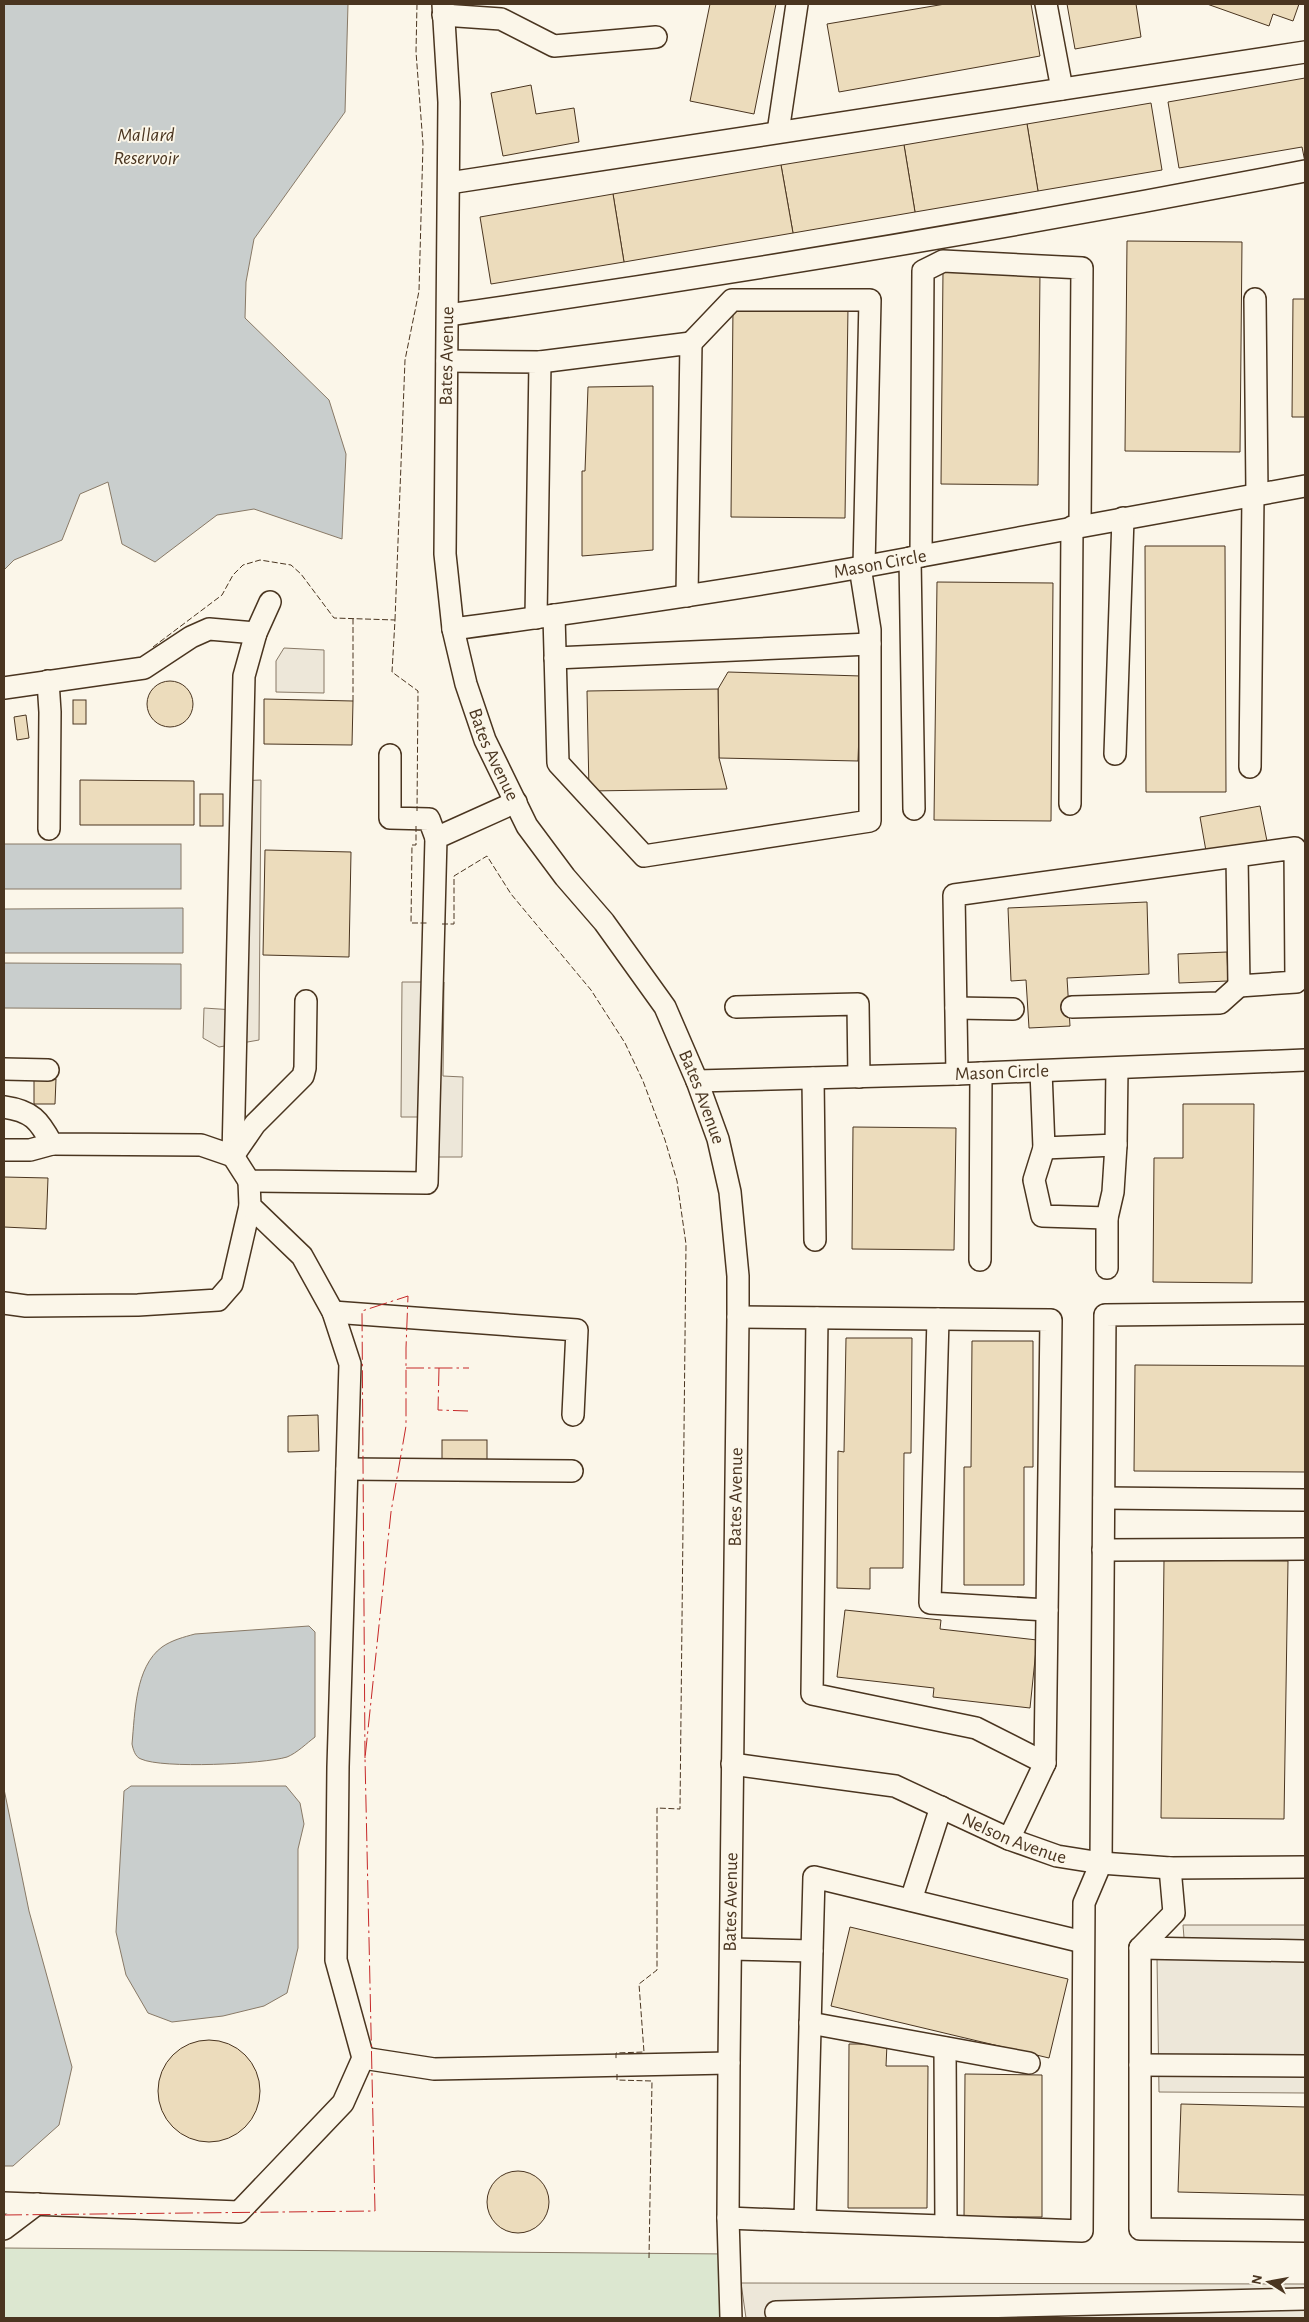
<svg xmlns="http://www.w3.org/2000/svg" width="1309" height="2322" font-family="'Alegreya Sans',sans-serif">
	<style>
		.green { fill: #dce7d0; stroke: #887966 }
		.parking { fill: #ede7d9; stroke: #887966 }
		.water { fill: #c9cecd; stroke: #887966 }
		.building { fill: #ecdcbc; stroke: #4a3520 }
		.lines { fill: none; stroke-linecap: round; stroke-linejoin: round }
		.minor-casing { stroke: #4a3520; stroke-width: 24 }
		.minor { stroke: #fbf6e9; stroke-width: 21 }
		.fence { stroke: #4a3520; stroke-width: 1; stroke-dasharray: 6 2.5; stroke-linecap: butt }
		.power { stroke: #c62828; stroke-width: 1; stroke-dasharray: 18 4 2.5 4; stroke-linecap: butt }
		.labels { text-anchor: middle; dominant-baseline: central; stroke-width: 4; stroke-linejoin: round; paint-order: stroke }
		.street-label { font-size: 19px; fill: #4a3520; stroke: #fbf6e9 }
		.water-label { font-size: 20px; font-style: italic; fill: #4a3520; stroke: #fbf6e9 }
	</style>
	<rect width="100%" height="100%" fill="#fbf6e9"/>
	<!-- green -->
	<polygon class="green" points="4,2248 729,2254 731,2318 4,2318"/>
	<!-- parking -->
	<g class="parking">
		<polygon points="284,648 324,650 324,693 276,692 276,661"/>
		<polygon points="261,780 259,1040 219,1047 203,1038 204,1008 234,1010 237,781"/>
		<polygon points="402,982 444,982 443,1076 463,1077 462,1157 419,1157 419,1117 401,1117"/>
		<polygon points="1183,1925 1305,1925 1305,2093 1159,2092 1157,1958 1184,1938"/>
		<polygon points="741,2283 1305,2284 1305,2318 746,2318"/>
	</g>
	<!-- water -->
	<g class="water">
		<polygon points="4,4 348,4 345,112 254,239 246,282 245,318 329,400 346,454 342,539 254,509 217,515 155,562 122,544 108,482 80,494 62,540 14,560 4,570"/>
		<rect x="4" y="844" width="177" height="45"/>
		<polygon points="183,908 183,953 4,953 4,909"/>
		<polygon points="4,963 181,964 181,1009 4,1008"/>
		<path d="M 309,1626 L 315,1632 L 315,1737 C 307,1743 297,1753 287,1757 C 264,1764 162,1769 141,1759 C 135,1757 133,1749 132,1744 C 135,1713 135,1667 162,1647 C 172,1640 184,1637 195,1634 Z"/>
		<polygon points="131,1786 286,1786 300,1803 304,1824 298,1849 298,1948 287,1993 264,2006 223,2016 172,2022 148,2013 126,1975 116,1932 124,1791"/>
		<polygon points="4,1789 29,1911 72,2067 59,2125 13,2166 4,2166"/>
	</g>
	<!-- building -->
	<g class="building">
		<polygon points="710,4 776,4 754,114 690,101"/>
		<polygon points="945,4 1031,4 1040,56 839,92 827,24"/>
		<polygon points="1067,4 1136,4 1141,37 1075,49"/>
		<polygon points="1207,4 1299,4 1293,21 1273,14 1269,26"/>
		<polygon points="1305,78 1305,162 1302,147 1179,168 1168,102"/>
		<polygon points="531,85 536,114 574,108 579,142 503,156 491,93"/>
		<polygon points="1151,103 1162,170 1038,191 1027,124"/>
		<polygon points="1027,124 1038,191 915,212 904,145"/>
		<polygon points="904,145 915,212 793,233 781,165"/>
		<polygon points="781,165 793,233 624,262 613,194"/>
		<polygon points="613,194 624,262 491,284 480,217"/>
		<polygon points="1127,241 1242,242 1240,452 1125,451"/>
		<polygon points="943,270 1040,271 1038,485 941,484"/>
		<polygon points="1293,299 1305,299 1305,417 1292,417"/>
		<polygon points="733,306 848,307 845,518 731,517"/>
		<polygon points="653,386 653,550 582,556 582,471 585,471 588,387"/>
		<polygon points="1145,546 1225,546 1226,792 1146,792"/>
		<polygon points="937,582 1053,583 1051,821 934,820"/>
		<polygon points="728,672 861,676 858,761 719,758 718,689"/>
		<circle cx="170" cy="704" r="23"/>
		<polygon points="718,689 719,758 727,789 589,791 587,691"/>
		<polygon points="264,699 353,701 352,745 264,744"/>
		<rect x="73" y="700" width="13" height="24"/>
		<polygon points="26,715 29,738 17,740 14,717"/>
		<polygon points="80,780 194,781 194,825 80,825"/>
		<rect x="200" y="794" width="23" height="32"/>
		<polygon points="1260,806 1267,841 1206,851 1200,817"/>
		<polygon points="265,850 351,852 349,957 263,955"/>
		<polygon points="1147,902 1149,974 1067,978 1070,1026 1029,1028 1026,980 1011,981 1008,908"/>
		<polygon points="1227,952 1228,981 1179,983 1178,954"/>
		<polygon points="34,1079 56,1079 55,1104 34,1104"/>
		<polygon points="1183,1104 1254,1104 1252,1283 1153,1282 1154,1158 1183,1158"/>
		<polygon points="853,1127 956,1128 954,1250 852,1249"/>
		<polygon points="4,1177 48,1178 46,1229 4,1227"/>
		<polygon points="846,1338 912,1338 911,1453 904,1453 903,1568 870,1568 870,1589 837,1588 838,1451 844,1452"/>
		<polygon points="972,1341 1033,1341 1033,1467 1024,1467 1024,1585 964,1585 964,1467 971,1467"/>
		<polygon points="1135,1365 1305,1366 1305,1472 1134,1471"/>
		<polygon points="318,1415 319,1451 288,1452 288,1416"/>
		<rect x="442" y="1440" width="45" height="21"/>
		<polygon points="1164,1560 1288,1561 1284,1819 1161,1818"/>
		<polygon points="845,1610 941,1620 940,1629 1037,1640 1030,1708 933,1697 934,1688 837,1677"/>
		<polygon points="850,1927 1068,1979 1049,2058 831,2006"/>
		<circle cx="209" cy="2091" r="51"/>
		<polygon points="849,2044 887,2044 886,2066 928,2066 927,2208 848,2208"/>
		<polygon points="965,2074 1042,2075 1042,2217 964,2217"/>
		<polygon points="1181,2104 1305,2107 1305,2195 1178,2192"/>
		<circle cx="518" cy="2202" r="31"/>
	</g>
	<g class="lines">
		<defs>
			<g id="minor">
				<path id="s1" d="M 443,4 L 449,102 L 445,554 L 453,629 L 466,684 L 485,740 L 527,826 L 565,877 L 604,922 L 665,1007 L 697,1081 L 718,1139 L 730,1192 L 738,1276 L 738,1317 L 729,2063 L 728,2218 L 731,2318"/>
				<polyline points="1046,4 1062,89"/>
				<polyline points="443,15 501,19 554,46 656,37"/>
				<polyline points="778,132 797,4"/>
				<polyline points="449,183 1305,52"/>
				<polyline points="1255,299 1257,494"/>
				<path d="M 448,315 C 734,274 1021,226 1305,171"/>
				<polyline points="691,343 732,300 870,300 864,567"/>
				<polyline points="447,361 540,362 536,618"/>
				<polyline points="540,362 691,343 687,596"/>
				<polyline points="921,556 923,271 943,261 1082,268 1080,525"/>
				<polyline points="910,558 914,809"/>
				<polyline points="270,602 256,633 244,676 233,1156 249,1181 427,1183 436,838 516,802"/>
				<polyline points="554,615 558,763 644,856 870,821 870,630 860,567"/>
				<path id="s2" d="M 453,629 C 595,610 737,590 878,564 C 1020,538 1163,511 1305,486"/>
				<polyline points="555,658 870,644"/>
				<polyline points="48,681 50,712 49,829"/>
				<polyline points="4,688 144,668 191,637 209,629 256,633"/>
				<polyline points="1115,754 1123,518"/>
				<polyline points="390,755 390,818 429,819 436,838"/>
				<polyline points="1250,767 1253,495"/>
				<polyline points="1070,804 1072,527"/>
				<polyline points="736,1007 858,1004 859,1077"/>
				<polyline points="1072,1007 1220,1003 1239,986"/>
				<polyline points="956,1008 1013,1009"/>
				<polyline points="4,1069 48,1070"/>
				<polyline points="1041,1071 1044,1148 1116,1145 1117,1068"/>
				<polyline points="957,1074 954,895 1295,848 1296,982 1239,986 1237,856"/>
				<polyline points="813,1078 815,1240"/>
				<path id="s3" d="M 697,1081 L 957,1074 L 1305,1060"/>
				<path d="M 4,1107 C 32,1111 39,1120 52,1144 L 201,1145 L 233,1156 L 255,1124 L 303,1076 L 305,1068 L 306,1001"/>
				<polyline points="1044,1148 1034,1180 1042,1216 1107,1218 1113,1192 1116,1145"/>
				<polyline points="4,1150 30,1150 52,1144"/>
				<polyline points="1107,1218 1107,1268"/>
				<polyline points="980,1260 981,1073"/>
				<polyline points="4,1303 26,1306 138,1305 218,1300 232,1284 250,1206"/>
				<polyline points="333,1312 577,1330 573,1415"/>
				<polyline points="738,1317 1051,1320 1045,1763 1009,1839"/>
				<polyline points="817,1318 812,1694 976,1728 1045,1763"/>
				<polyline points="938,1319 930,1603 1047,1610"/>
				<polyline points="347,1469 572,1471"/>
				<polyline points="1104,1498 1305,1500"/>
				<polyline points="1103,1550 1305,1549"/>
				<path id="s4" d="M 732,1764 L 895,1786 L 1009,1839 L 1057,1856 L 1101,1863 L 1170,1868 L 1305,1867"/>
				<polyline points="1170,1868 1174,1913 1140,1948 1140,2229 1305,2231"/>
				<polyline points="911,1900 941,1807"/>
				<polyline points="1140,1948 1305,1951"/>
				<polyline points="812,1951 814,1877 1083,1942"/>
				<polyline points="810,2023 1029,2063"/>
				<polyline points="945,2048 946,2226"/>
				<polyline points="363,2058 434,2069 729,2063"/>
				<polyline points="1140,2065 1305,2066"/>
				<polyline points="4,2203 239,2212 343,2103 363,2058 336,1960 338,1767 350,1364 333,1312 302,1256 250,1206 249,1181"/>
				<polyline points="728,2218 805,2221 812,1951 731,1949"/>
				<polyline points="805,2221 1082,2231 1084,1903 1101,1863 1105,1315 1305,1313"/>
				<polyline points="4,2229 37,2204"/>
				<polyline points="778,2318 776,2312 1305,2299"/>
			</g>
		</defs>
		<!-- minor casing -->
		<use href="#minor" class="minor-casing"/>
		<!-- minor -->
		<use href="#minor" class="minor"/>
		<!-- fence -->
		<g class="fence">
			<polyline points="395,620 405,360 419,291 423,144 416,52 417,4"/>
			<polyline points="153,647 222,595 233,575 243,565 260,560 291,565 301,574 334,618 395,620 392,672 418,691 417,811"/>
			<polyline points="353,701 353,619"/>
			<polyline points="416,826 416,845 412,845 411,923 427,923"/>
			<polyline points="442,924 454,924 454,876 487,856 511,894 591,990 625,1043 643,1081 665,1140 677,1181 686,1244 680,1809 657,1808 657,1970 639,1984 644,2052 616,2053 616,2059"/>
			<polyline points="617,2074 617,2080 652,2081 649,2258"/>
		</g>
		<!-- power -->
		<g class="power">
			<polyline points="406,1368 469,1368"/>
			<polyline points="439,1368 438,1410 468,1411"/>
			<polyline points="4,2215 375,2211 365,1758 391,1512 406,1426 406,1348 408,1296 362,1311 365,1758"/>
		</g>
	</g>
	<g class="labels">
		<!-- street labels -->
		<g class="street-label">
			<text transform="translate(447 356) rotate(-89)">Bates Avenue</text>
			<text stroke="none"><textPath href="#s2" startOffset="432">Mason Circle</textPath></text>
			<text stroke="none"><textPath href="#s1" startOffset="758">Bates Avenue</textPath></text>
			<text stroke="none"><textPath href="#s3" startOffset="305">Mason Circle</textPath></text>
			<text stroke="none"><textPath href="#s1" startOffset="1162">Bates Avenue</textPath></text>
			<text transform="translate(736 1497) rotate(-89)">Bates Avenue</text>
			<text stroke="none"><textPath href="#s4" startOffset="295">Nelson Avenue</textPath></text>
			<text transform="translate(731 1902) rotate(-89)">Bates Avenue</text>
		</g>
		<!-- water labels -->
		<g class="water-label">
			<text x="146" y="135">Mallard<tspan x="146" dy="23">Reservoir</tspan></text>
		</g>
	</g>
	<!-- border -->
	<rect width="1309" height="2322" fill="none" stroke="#4a3520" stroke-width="10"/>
	<!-- north arrow -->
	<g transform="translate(1269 2282) rotate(281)" stroke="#fbf6e9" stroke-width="4" paint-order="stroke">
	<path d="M0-4L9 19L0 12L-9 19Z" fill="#4a3520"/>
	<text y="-8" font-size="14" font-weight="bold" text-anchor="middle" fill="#4a3520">N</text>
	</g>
</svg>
